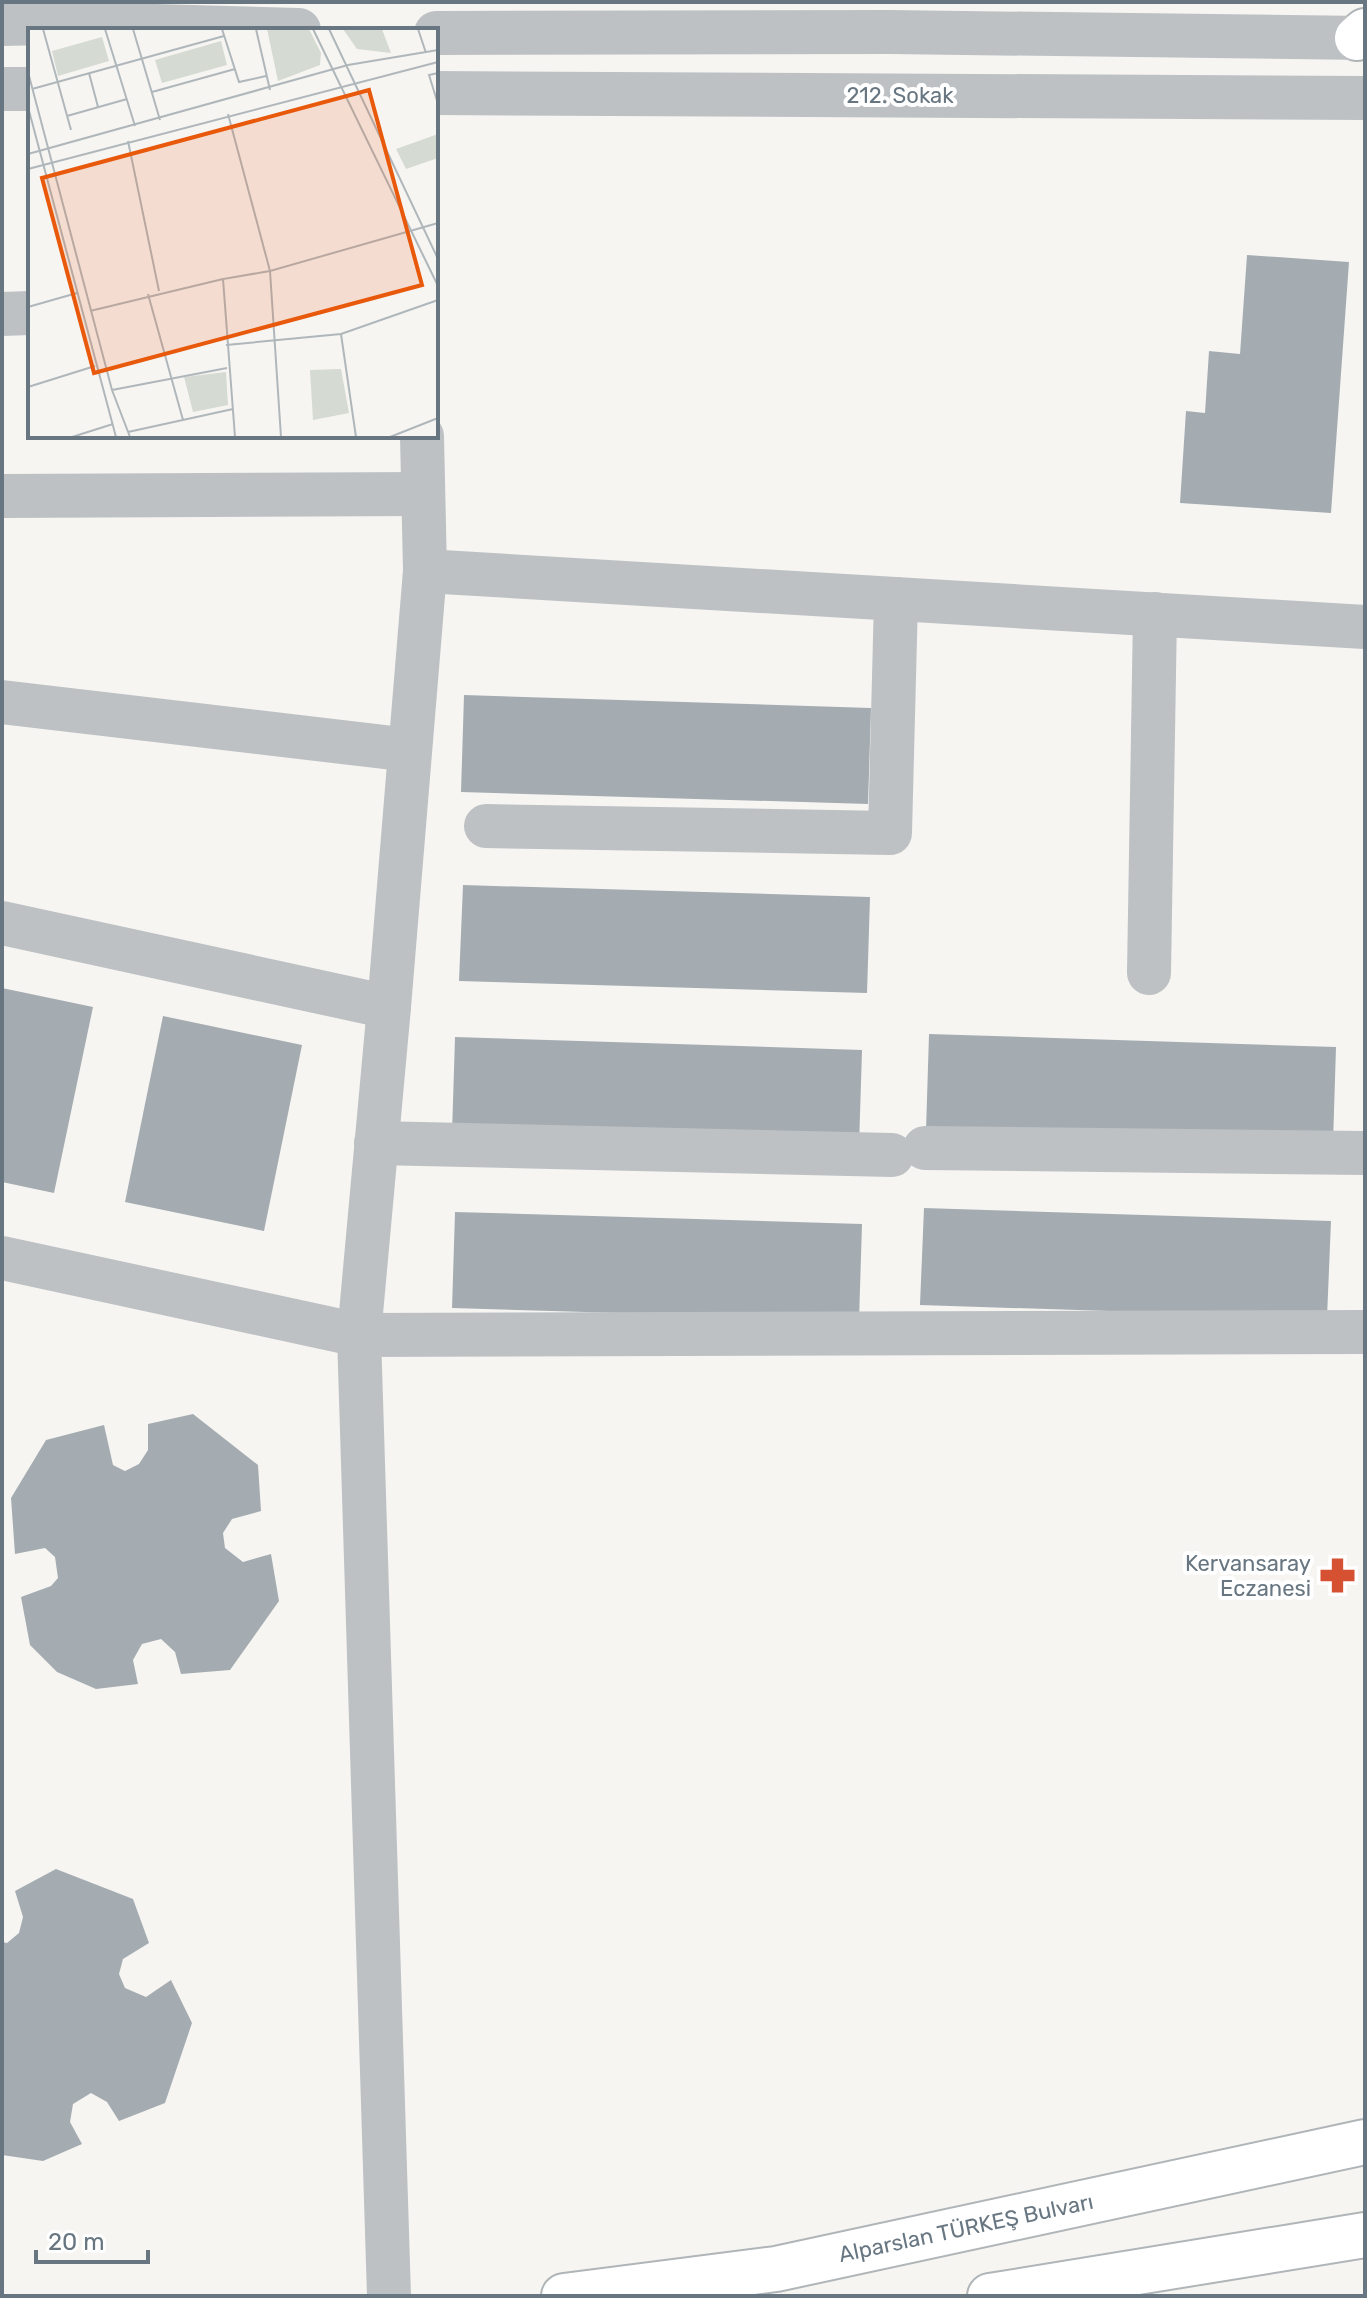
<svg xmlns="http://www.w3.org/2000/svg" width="1367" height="2298" font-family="Rubik,sans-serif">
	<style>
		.building { fill: #a5acb1 }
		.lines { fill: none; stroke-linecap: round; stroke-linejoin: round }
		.major-casing { stroke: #b0b5b8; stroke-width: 48 }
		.minor { stroke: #bdc1c4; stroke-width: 44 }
		.major { stroke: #fff; stroke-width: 44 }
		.labels { text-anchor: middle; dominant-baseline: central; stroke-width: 8; stroke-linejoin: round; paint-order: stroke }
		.street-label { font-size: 22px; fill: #677681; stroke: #fff }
		.poi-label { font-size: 22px; fill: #677681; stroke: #fff; text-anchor: end }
		.inset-road { fill: none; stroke: #b0b7bb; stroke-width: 2 }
		.view { fill: #e8590c; fill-opacity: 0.15; stroke: #e8590c; stroke-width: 4 }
		.inset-edge { fill: none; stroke: #677681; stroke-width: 4 }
	</style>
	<rect width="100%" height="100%" fill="#f6f5f2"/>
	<!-- building -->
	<g class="building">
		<polygon points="1247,255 1349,262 1331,513 1180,503 1186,411 1205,413 1209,351 1240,354"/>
		<polygon points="464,695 871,708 868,804 461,792"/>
		<polygon points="463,885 870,897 867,993 459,981"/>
		<polygon points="2,988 93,1007 54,1193 2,1182"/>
		<polygon points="163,1016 302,1045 264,1231 125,1202"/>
		<polygon points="929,1034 1336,1047 1333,1143 926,1130"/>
		<polygon points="455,1037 862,1050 859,1146 452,1134"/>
		<polygon points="924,1208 1331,1221 1327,1318 920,1305"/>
		<polygon points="455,1212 862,1224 859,1320 452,1308"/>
		<polygon points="193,1414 258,1465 261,1511 232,1519 223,1533 225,1548 243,1562 271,1554 279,1601 230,1670 181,1674 175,1652 161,1639 142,1644 133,1660 138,1684 96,1689 57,1672 30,1645 21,1597 51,1586 58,1578 55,1557 45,1548 15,1554 11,1498 46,1440 104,1425 113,1465 125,1471 139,1464 148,1450 148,1424"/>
		<polygon points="56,1869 133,1899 149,1943 123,1959 119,1974 125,1988 146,1997 171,1980 192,2023 165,2103 119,2121 107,2102 91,2093 73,2104 70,2122 82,2144 43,2161 2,2155 2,1942 7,1943 19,1933 23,1917 15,1891"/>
	</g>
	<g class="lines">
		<defs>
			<g id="major">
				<polyline points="1357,38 1365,31"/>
				<polyline points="564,2296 776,2269 1365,2142"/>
				<polyline points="990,2296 1365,2235"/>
			</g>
		</defs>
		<!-- major casing -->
		<use href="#major" class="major-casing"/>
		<!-- minor -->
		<g class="minor">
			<polyline points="2,24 46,23 299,30"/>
			<polyline points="436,33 889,32 1365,38"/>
			<polyline points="2,89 30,89"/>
			<polyline points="436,93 1365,98"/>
			<polyline points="2,314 30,313"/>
			<polyline points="2,496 423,494"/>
			<polyline points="425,571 1365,627"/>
			<polyline points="2,702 410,750"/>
			<polyline points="486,826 890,833 896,599"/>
			<polyline points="2,923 389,1007 359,1335 2,1258"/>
			<polyline points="1149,973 1155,614"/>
			<polyline points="389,1007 425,571 422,436"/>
			<polyline points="376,1143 892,1155"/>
			<polyline points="925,1148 1365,1153"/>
			<polyline points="389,2296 359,1335 1365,1332"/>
		</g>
		<!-- major -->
		<use href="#major" class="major"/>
	</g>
	<!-- icons -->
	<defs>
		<symbol id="pharmacy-bare" viewBox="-9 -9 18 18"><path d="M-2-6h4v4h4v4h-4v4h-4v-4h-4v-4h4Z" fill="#d65132" stroke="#fff" stroke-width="2.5" paint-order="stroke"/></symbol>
	</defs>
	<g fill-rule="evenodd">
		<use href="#pharmacy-bare" x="1312" y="1550" width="51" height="51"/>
	</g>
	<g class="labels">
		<!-- street labels -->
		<g class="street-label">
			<text x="900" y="95">212. Sokak</text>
			<text transform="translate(966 2228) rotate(-12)">Alparslan TÜRKEŞ Bulvarı</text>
		</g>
		<!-- poi labels -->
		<g class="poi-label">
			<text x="1311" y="1563">Kervansaray<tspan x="1311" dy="25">Eczanesi</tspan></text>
		</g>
	</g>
	<!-- overview -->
	<g transform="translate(28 28)">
		<rect width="410" height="410" fill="#f6f5f2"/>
		<path d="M 239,1 L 281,1 L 293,25 L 292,37 L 250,53 ZM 315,1 L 354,1 L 363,25 L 329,21 ZM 74,9 L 81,33 L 30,48 L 24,23 ZM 193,13 L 199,37 L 134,55 L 127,32 ZM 410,106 L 410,130 L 378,141 L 368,121 ZM 313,341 L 321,385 L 285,392 L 282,342 ZM 198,344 L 200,377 L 165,384 L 156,349 Z" fill="#d5dad2"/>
		<path class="inset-road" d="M 15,1 L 43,102M 77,1 L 107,98M 105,1 L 132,92M 194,1 L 211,54 L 238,48M 228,1 L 242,62M 285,1 L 410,258M 301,1 L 410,231M 390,1 L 398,25M 0,44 L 84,362 L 102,409M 61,45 L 70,79M 410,45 L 401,47 L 410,76M 4,61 L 196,8M 124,64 L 207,41M 0,79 L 88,409M 200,86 L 242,243 L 410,195M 39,88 L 99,71M 100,113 L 131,263M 0,126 L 320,37 L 410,22M 0,141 L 410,34M 120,266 L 155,392M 0,279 L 49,265M 62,283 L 195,251M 313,306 L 328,409M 198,317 L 313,306 L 410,272M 0,359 L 67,338M 84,362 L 199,340M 100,404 L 205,381M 44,409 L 85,396M 207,409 L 195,251 L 242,243 L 253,409M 362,409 L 410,390"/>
		<path class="view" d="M 341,62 L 394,257 L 66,345 L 14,150 Z"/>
		<rect width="410" height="410" class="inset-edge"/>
	</g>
	<!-- border -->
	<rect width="1367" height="2298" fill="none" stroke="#677681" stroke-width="8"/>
	<!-- scale -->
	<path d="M36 2250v12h112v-12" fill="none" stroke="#677681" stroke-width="4"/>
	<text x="48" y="2250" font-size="24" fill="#677681" stroke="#ffffff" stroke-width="6" paint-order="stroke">20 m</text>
</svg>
